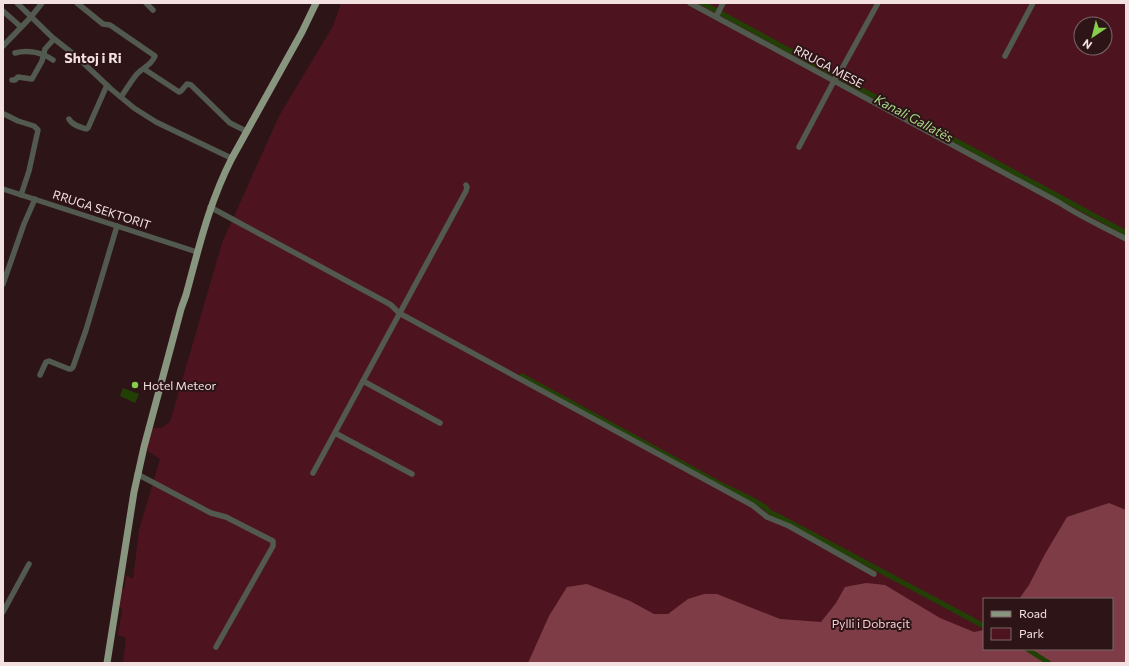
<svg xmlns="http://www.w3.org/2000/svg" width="1129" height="666" font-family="Commissioner,sans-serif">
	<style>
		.green { fill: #4d141f; fill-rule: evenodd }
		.forest { fill: #7e3d46 }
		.water { fill: #224006 }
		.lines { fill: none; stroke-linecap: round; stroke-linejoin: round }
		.canal { stroke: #224006; stroke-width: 5 }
		.minor { stroke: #52594e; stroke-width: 5.5 }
		.major { stroke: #889680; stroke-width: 7 }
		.poi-dot { fill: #85cf4c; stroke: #2d1417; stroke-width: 1.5 }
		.labels { text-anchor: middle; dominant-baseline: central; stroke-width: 4; stroke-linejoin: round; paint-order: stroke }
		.street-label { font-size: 12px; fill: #f3e0e1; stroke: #2d1417 }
		.poi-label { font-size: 12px; fill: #f3e0e1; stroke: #2d1417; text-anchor: start }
		.park-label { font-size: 12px; fill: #f7ccd0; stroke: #2d1417 }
		.water-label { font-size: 13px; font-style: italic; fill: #a8da88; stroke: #2d1417 }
		.quarter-label { font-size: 14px; font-weight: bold; fill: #f3e0e1; stroke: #2d1417 }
	</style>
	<rect width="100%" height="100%" fill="#2d1417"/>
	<!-- green -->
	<path class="green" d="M 341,3 L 1126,3 L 1126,663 L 123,663 L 126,638 L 118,635 L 122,609 L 119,606 L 121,589 L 124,589 L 126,575 L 133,579 L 139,530 L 160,459 L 146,450 L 153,428 L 161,428 L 170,422 L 222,243 L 279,116 L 333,26 ZM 1081,24 L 1105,24 L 1105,48 L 1081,48 ZM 984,599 L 1112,599 L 1112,649 L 984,649 Z"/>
	<!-- forest -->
	<polygon class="forest" points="1109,503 1126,510 1126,663 528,663 549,616 567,587 587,584 630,601 654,614 668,614 688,599 704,594 717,594 780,619 821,622 836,603 845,587 866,583 885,585 940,618 974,632 984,630 984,649 1112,649 1112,599 1019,599 1029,585 1045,554 1067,517"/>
	<!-- water -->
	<polygon class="water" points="123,388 139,394 135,403 120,396"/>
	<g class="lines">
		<!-- canal -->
		<g class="canal">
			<polyline points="702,3 1126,233"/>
			<polyline points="522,376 718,483 753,500 766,508 769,512 780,517 984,626"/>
			<polyline points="1027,649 1049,663"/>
		</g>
		<!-- minor -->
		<g class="minor">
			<polyline points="17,3 53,38 76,56 111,89 134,108 156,122 229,157"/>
			<path d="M 77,3 L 103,24 L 110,25 L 155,56 C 151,66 143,67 137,74 C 131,81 126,90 121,97"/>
			<polyline points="146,3 153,10"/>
			<path d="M 690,3 L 1060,203 C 1081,217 1104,227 1126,239"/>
			<polyline points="3,11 21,27"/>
			<polyline points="716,17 723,3"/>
			<polyline points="3,46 31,17 42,3"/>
			<path d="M 15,53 C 28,49 43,53 53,60"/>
			<polyline points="1005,56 1033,3"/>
			<polyline points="144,69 179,92 181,91 187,84 191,85 230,123 244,130"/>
			<polyline points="12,80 15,80 18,77 32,79 42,61 45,49 54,39"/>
			<polyline points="4,114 18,121 34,126 38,130 29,171 21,195"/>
			<path d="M 69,119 C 72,125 80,127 86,129 L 88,128 L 107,85"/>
			<polyline points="799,147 835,79 839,74 878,3"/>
			<polyline points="3,189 197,252"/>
			<polyline points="210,207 384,301 391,305 399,313 752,505 767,517 789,526 874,574"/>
			<polyline points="3,284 24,224 35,199"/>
			<polyline points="40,375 46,362 49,361 69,369 71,369 73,367 86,330 117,226"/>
			<polyline points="363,381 440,423"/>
			<polyline points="335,433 412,474"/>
			<polyline points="313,473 466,191 467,187 466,185"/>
			<polyline points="137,474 211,513 226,517 273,541 273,546 216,647"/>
			<polyline points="3,612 29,564"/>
		</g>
		<!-- major -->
		<path class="major" d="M 107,663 L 134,492 L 144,447 L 181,309 L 186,295 C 199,247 209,203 232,158 L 302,32 L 316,3"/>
	</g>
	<!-- markers -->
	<circle class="poi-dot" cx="135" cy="385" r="4"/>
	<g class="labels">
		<!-- street labels -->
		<g class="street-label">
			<text transform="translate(829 66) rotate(28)">RRUGA MESE</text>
			<text transform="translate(102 209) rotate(18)">RRUGA SEKTORIT</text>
		</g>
		<!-- poi labels -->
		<g class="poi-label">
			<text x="143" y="385">Hotel Meteor</text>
		</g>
		<!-- park labels -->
		<g class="park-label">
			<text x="871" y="623">Pylli i Dobraçit</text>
		</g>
		<!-- water labels -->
		<g class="water-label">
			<text transform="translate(914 118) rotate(28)">Kanali Gallatës</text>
		</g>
		<!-- quarter labels -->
		<g class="quarter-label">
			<text x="93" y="57">Shtoj i Ri</text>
		</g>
	</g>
	<!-- border -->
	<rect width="1129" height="666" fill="none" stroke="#f3e0e1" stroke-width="8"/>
	<!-- legend -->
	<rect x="983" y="598" width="130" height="52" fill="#2d1417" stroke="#7c6668"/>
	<rect x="991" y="611" width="20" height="6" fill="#889680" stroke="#7c6668"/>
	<text x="1019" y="618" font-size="12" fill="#f3e0e1">Road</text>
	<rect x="991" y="628" width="20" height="12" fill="#4d141f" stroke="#7c6668"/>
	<text x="1019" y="638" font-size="12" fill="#f3e0e1">Park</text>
	<!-- north arrow -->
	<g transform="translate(1093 36) rotate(215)"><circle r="19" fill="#2d1417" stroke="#7c6668"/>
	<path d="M0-3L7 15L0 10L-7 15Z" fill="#85cf4c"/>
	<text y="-6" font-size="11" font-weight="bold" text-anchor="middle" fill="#f3e0e1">N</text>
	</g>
</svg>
